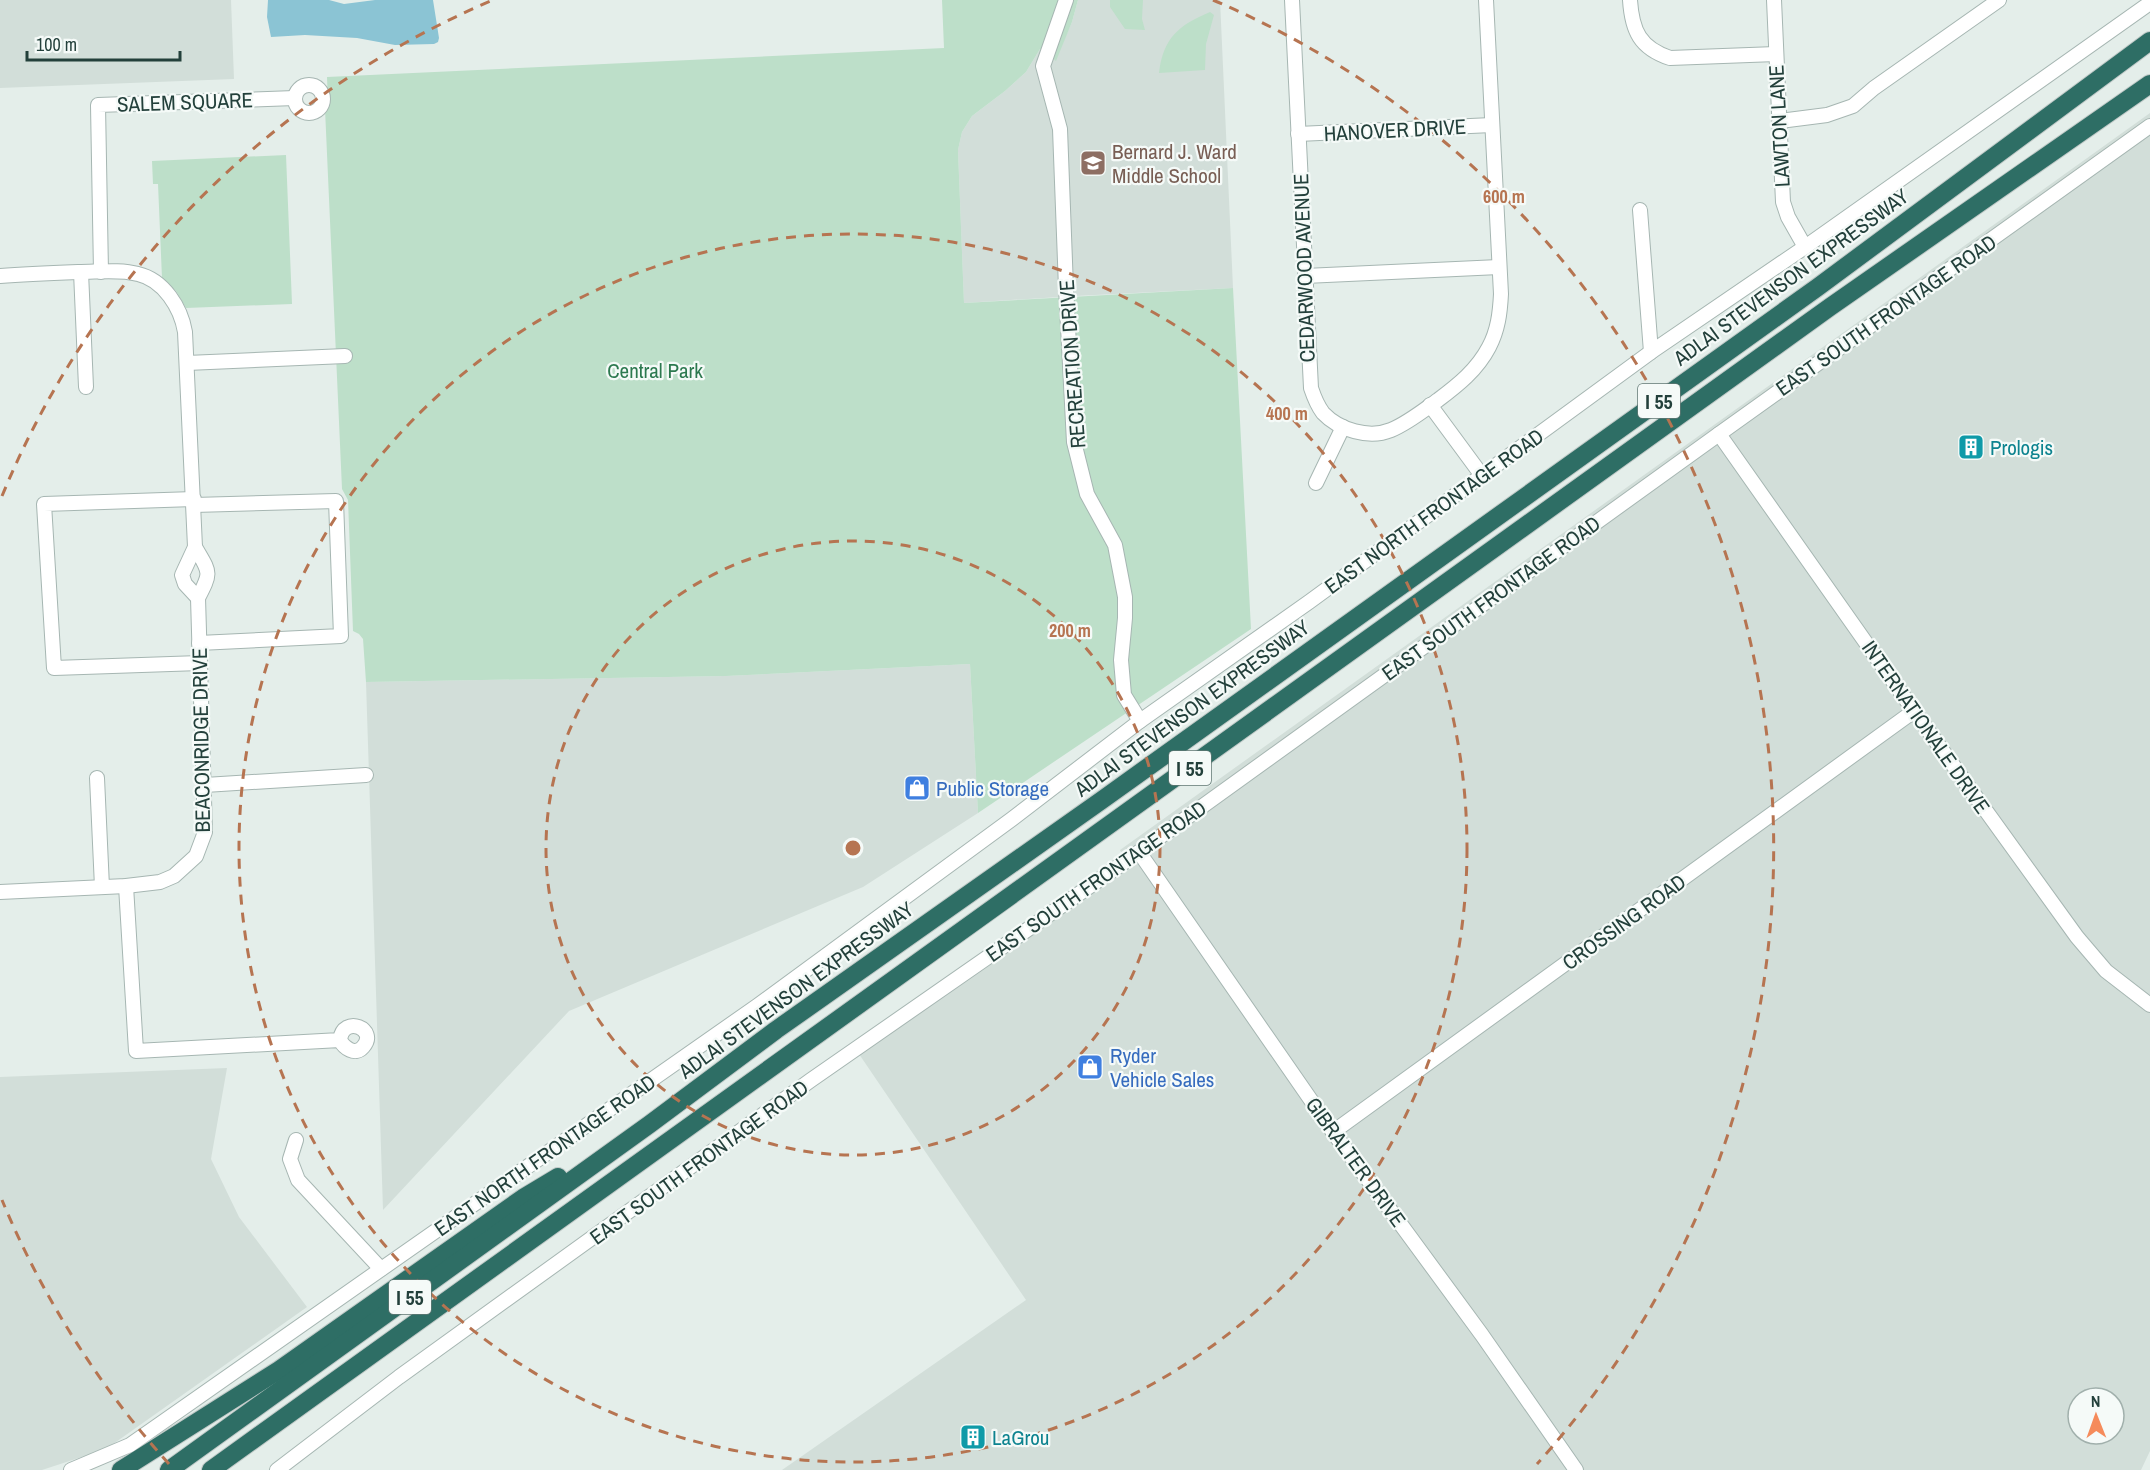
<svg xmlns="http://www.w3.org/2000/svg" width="2150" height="1470" font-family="'Archivo Narrow',sans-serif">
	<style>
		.built { fill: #d2ded9; fill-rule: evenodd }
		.green { fill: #bddfc9 }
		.water { fill: #8bc4d4 }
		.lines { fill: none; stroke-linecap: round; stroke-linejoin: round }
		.minor-casing { stroke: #a6b6b2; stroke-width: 16 }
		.highway-casing { stroke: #c1cac8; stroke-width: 20 }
		.minor { stroke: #fff; stroke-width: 14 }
		.highway { stroke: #2e6e65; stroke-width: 18 }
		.ring { fill: none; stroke: #b67451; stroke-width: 3; stroke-dasharray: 10 8 }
		.labels { text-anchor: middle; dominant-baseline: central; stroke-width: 4.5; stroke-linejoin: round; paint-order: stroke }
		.shield { fill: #f5faf8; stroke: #627874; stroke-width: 1.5 }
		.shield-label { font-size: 20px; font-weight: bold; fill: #23403b }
		.street-label { font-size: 21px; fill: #23403b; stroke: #f5faf8 }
		.education-label { font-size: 21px; fill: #785e54; stroke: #f5faf8; text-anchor: start }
		.park-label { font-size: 21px; fill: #2c794f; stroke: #f5faf8 }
		.culture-label { font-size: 21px; fill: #0d838f; stroke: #f5faf8; text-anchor: start }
		.shop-label { font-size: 21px; fill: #366cbe; stroke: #f5faf8; text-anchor: start }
		.centre { fill: #b67451; stroke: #f5faf8; stroke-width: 3 }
		.ring-label { font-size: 18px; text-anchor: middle; font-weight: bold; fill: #b67451; stroke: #f5faf8; stroke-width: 4.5; stroke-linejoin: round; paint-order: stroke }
	</style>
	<rect width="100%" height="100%" fill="#e4eeea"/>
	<!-- built -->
	<g class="built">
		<polygon points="0,0 231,0 234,79 0,88"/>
		<polygon points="1078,0 1220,0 1233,288 1075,296 964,303 958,150 962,132 972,116 1005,91 1026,72 1040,49 1055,60 1072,22"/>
		<path d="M 2150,113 L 2150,1451 L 2141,1470 L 782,1470 L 1026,1300 L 859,1054 L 1129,866 L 1120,850 ZM 2078,1398 L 2114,1398 L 2114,1434 L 2078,1434 Z"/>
		<polygon points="970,664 978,813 863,887 569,1011 383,1210 366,682 726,676"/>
		<polygon points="227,1068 211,1159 239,1217 307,1307 106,1449 42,1470 0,1470 0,1077"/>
	</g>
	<!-- green -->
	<g class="green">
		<polygon points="942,0 1078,0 1072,22 1056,61 1040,49 1026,72 1005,91 972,116 962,132 958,150 964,303 1233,288 1251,629 978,813 970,664 726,676 366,682 363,639 359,634 353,631 348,500 342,489 325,109 328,105 327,77 944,48"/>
		<polygon points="1110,0 1143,0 1142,19 1145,30 1125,29 1110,7"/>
		<path d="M 1210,12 L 1214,15 L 1206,44 L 1205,70 L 1159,73 C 1163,38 1179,25 1210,12 Z"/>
		<polygon points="286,155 292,304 186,308 176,291 162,278 158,184 153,184 152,161"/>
	</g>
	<!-- water -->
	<polygon class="water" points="268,0 329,0 344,4 375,0 433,0 439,38 438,42 434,44 395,45 357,38 305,35 271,37 267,17"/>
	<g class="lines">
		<defs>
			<g id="minor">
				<polyline points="1066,0 1043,66 1060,129 1066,288 1074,442 1087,494 1115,545 1125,597 1125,618 1121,660 1124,695 1140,721"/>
				<path d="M 1292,0 L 1311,388 C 1314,397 1317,405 1323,413 C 1339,430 1369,439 1391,430 C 1408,423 1424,410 1438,400 C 1458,385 1477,370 1489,347 C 1498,330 1500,313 1501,294 L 1486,0"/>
				<path d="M 1630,0 C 1632,31 1640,48 1670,58 L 1776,54"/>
				<polyline points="1774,0 1783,202 1788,217 1805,247"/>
				<circle cx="309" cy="99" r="14"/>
				<polyline points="1780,121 1827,115 1853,106 1874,88 1999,0"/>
				<polyline points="1298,134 1492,125"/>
				<polyline points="1640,210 1651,352"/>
				<polyline points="81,272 86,387"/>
				<polyline points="101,272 98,105 295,98"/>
				<path d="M 0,276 C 26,274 52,273 78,272 C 98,272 120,269 138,274 C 164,280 181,308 185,332 L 195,547 C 210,573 212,571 198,598 L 205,832 L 196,856 L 174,876 L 160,882 L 126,886 L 0,892"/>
				<polyline points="1305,276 1499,267"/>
				<polyline points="187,363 345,356"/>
				<polyline points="1430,405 1483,477"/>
				<polyline points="1719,434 1914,711 2077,937 2106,971 2150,1005"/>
				<polyline points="1316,483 1343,427"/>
				<polyline points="194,499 44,504 54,668 200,663"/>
				<polyline points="194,505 336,501 341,636 199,643"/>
				<polyline points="195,547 182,575 185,584 198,598"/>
				<polyline points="97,778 102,887"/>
				<polyline points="205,785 366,775"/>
				<polyline points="1139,852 1333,1132 1482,1335 1576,1470"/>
				<path d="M 126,886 L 136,1051 L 340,1040 C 344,1048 355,1056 363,1047 C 379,1029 343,1014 340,1040"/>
				<polyline points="1333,1132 1914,711"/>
				<polyline points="296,1140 290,1159 298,1180 381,1269"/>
				<polyline points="71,1470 130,1445 757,1006 1012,819 1140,721 1309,602 1651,352 1805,247 2150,3"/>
				<polyline points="277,1470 399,1377 811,1080 1139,852 1719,434 2150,126"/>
			</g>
			<g id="highway">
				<polyline points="121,1470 279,1370 523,1198 558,1177"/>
				<polyline points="169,1470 650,1124 776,1030 1102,800 1818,287 2150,41"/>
				<polyline points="211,1470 1830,307 2150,84"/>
			</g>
		</defs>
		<!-- minor casing -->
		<use href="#minor" class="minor-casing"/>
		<!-- highway casing -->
		<use href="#highway" class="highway-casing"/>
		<!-- minor -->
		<use href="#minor" class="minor"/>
		<!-- highway -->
		<use href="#highway" class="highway"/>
	</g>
	<!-- distance rings -->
	<g class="ring">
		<circle cx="853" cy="848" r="307"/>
		<circle cx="853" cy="848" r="614"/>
		<path d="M169 1464A921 921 0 0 1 2 1200M2 496A921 921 0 0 1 493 0M1213 0A921 921 0 0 1 1537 1464"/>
	</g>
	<!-- icons -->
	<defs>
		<symbol id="school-square" viewBox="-11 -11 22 22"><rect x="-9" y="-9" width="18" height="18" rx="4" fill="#8d6e63" stroke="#f5faf8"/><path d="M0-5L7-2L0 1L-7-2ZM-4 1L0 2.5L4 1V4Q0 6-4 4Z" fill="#fff"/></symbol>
		<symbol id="building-square" viewBox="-11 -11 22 22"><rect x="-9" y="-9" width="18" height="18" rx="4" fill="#0f9aa8" stroke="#f5faf8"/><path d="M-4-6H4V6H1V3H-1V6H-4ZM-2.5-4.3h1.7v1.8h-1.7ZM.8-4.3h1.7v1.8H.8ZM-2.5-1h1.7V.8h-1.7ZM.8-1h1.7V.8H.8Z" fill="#fff"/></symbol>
		<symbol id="shop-square" viewBox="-11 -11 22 22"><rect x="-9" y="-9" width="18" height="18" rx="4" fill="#3f7fe0" stroke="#f5faf8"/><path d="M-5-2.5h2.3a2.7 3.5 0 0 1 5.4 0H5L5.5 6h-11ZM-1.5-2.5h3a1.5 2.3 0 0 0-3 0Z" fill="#fff"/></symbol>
	</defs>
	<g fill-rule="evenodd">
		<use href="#school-square" x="1078" y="148" width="30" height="30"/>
		<use href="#building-square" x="1956" y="432" width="30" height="30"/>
		<use href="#shop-square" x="902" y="773" width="30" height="30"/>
		<use href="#shop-square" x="1075" y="1052" width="30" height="30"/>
		<use href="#building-square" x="958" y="1422" width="30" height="30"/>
	</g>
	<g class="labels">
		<!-- shield labels -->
		<g class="shield">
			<rect x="1638" y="384" width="42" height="34" rx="4.5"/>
			<rect x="1169" y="751" width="42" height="34" rx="4.5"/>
			<rect x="389" y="1280" width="42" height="34" rx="4.5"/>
		</g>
		<g class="shield-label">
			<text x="1659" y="401">I 55</text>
			<text x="1190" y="768">I 55</text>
			<text x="410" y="1297">I 55</text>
		</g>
		<!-- street labels -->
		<g class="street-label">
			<text transform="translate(185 102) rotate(-2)">SALEM SQUARE</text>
			<text transform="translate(1779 126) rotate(-93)">LAWTON LANE</text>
			<text transform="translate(1395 130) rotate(-3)">HANOVER DRIVE</text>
			<text transform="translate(1304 268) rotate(-92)">CEDARWOOD AVENUE</text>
			<text transform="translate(1791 277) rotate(-36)">ADLAI STEVENSON EXPRESSWAY</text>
			<text transform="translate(1886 315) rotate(-35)">EAST SOUTH FRONTAGE ROAD</text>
			<text transform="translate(1072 364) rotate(-94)">RECREATION DRIVE</text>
			<text transform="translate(1434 511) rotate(-36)">EAST NORTH FRONTAGE ROAD</text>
			<text transform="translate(1491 598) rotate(-36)">EAST SOUTH FRONTAGE ROAD</text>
			<text transform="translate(1192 708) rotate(-36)">ADLAI STEVENSON EXPRESSWAY</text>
			<text transform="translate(1926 727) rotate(55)">INTERNATIONALE DRIVE</text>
			<text transform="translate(201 740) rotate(-91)">BEACONRIDGE DRIVE</text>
			<text transform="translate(1096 881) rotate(-35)">EAST SOUTH FRONTAGE ROAD</text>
			<text transform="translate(1624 922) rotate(-36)">CROSSING ROAD</text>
			<text transform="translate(796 990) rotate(-36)">ADLAI STEVENSON EXPRESSWAY</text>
			<text transform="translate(545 1155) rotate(-35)">EAST NORTH FRONTAGE ROAD</text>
			<text transform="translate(699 1162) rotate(-36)">EAST SOUTH FRONTAGE ROAD</text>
			<text transform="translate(1356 1162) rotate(54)">GIBRALTER DRIVE</text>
		</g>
		<!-- education labels -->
		<g class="education-label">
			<text x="1112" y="151">Bernard J. Ward<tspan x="1112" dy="24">Middle School</tspan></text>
		</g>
		<!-- park labels -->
		<g class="park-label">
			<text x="655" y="370">Central Park</text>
		</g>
		<!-- culture labels -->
		<g class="culture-label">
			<text x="1990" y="447">Prologis</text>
			<text x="992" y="1437">LaGrou</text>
		</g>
		<!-- shop labels -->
		<g class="shop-label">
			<text x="936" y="788">Public Storage</text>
			<text x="1110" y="1055">Ryder<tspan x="1110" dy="24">Vehicle Sales</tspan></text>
		</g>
	</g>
	<circle cx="853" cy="848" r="9" class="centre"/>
	<g class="ring-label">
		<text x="1504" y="203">600 m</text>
		<text x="1287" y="420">400 m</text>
		<text x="1070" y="637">200 m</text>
	</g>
	<!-- north arrow -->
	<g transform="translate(2096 1416) rotate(359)"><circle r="28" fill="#f5faf8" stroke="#a1b0ac" stroke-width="1.5"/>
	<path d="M0-4.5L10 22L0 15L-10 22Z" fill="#f58b5b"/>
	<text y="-9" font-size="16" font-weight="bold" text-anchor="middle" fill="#23403b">N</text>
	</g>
	<!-- scale -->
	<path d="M27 51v9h153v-9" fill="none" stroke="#23403b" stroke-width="3"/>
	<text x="36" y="51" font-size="18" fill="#23403b" stroke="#f5faf8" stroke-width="4.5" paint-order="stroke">100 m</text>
</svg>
